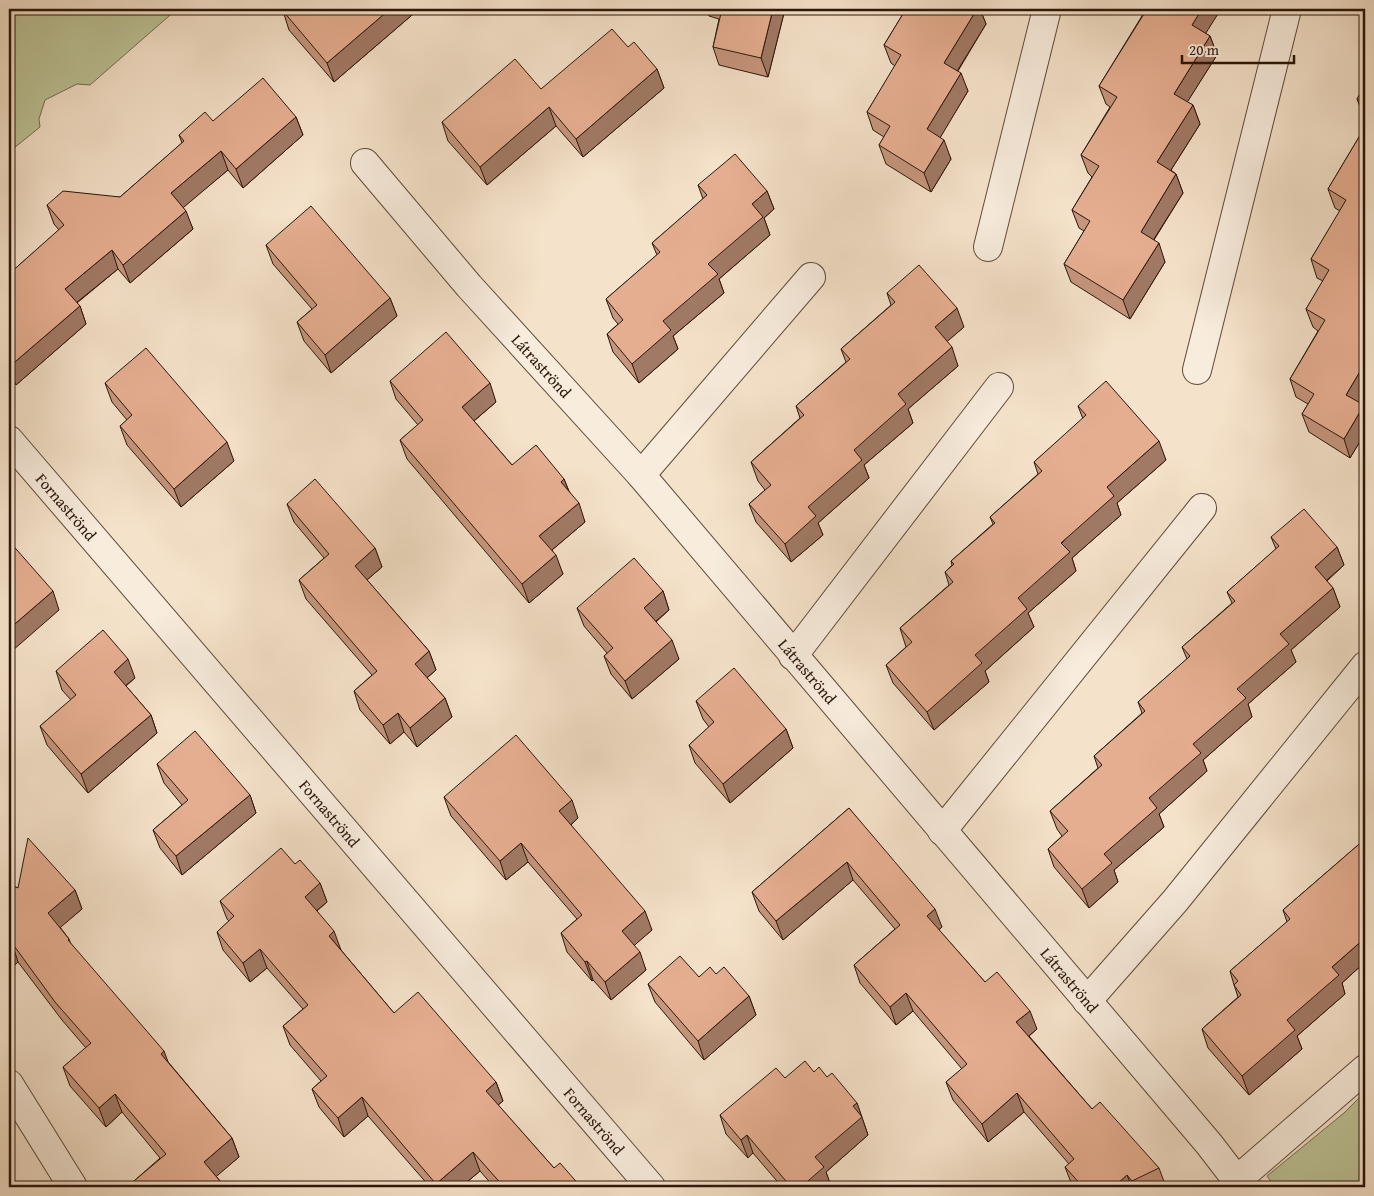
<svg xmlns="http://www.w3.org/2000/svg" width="1374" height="1196" font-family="'Gentium Book Plus',serif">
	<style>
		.green { fill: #bcc397; stroke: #746c50 }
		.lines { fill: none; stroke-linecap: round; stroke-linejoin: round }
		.minor-casing { stroke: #5e493a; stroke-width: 30 }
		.minor { stroke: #f8ecdd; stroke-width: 28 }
		.wall { fill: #c6967d; stroke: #2b160a }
		.shaded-wall { fill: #a17a66; stroke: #2b160a }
		.building { fill: #e6ae91; stroke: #2b160a }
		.labels { text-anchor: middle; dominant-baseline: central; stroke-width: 5; stroke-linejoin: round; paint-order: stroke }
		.street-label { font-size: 16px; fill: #2b160a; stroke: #f8ecdd }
	</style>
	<rect width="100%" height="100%" fill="#f5e2ca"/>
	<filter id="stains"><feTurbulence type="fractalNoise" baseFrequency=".004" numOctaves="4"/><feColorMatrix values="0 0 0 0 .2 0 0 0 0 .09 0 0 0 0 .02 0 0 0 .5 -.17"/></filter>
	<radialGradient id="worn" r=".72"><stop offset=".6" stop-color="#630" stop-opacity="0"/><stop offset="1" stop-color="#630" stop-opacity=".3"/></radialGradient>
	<!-- green -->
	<g class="green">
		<polygon points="9,9 177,9 90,85 77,84 45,100 39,119 40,127 9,152"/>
		<polygon points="1365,1092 1365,1187 1275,1187 1267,1176 1344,1113"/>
	</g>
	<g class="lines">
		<defs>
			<g id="minor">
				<path id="s1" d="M 365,163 L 469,286 L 641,475 L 1209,1144 L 1242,1187"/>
				<polyline points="988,247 1047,9"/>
				<polyline points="1197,370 1287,9"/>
				<path id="s2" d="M 9,440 L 651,1187"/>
				<polyline points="641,475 811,277"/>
				<polyline points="793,656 999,387"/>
				<polyline points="942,831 1202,508"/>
				<polyline points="1087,1001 1175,901 1365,666"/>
				<polyline points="9,1084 73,1187"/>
				<polyline points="1237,1180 1365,1069"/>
			</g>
		</defs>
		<!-- minor casing -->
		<use href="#minor" class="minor-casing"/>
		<!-- minor -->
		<use href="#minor" class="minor"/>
	</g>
	<!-- wall -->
	<g class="wall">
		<polygon points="419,9 334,82 289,30 283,11"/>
		<polygon points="706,9 785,9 768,77 719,65 713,47 719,19 709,16"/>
		<polygon points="906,9 980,9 986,24 958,71 968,91 940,137 951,159 931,192 886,164 879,145 884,137 873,130 867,112 895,66 891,63 884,45"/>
		<polygon points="1142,9 1221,9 1205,33 1210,36 1217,55 1187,102 1193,105 1200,124 1171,170 1176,174 1183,193 1154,240 1165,262 1130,319 1071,282 1064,264 1084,231 1079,228 1072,210 1092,177 1088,173 1081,155 1110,107 1106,104 1099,86 1145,11"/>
		<polygon points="628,47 657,69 664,88 583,157 556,126 487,185 448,141 442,122 541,89"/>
		<polygon points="1365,85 1365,119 1364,118 1357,99"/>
		<polygon points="296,117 303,135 243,188 228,170 183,207 193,229 130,283 118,269 77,303 80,306 86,324 16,385 9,377 9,274 59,230 54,224 47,205 120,197 182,143 179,135 213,121"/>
		<polygon points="1365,127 1365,393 1360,402 1365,408 1365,433 1350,458 1309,432 1302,414 1308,404 1296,397 1290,379 1318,331 1313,327 1306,309 1323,281 1317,278 1311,259 1340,211 1335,208 1328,189"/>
		<polygon points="698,185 767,191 774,209 764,218 770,235 719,279 724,293 673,336 678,349 639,383 613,352 607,334 618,324 613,318 606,299 657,255 652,243 703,199"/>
		<polygon points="266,245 390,298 397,316 331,373 304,341 297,322 312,309 273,264"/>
		<polygon points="887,293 964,327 947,341 958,366 908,409 913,423 864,465 869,478 818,523 823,535 791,562 756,522 749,504 765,490 758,481 751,462 800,418 796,406 846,362 841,349 891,305"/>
		<polygon points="390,381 496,402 474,421 512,465 564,479 569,491 585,522 552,550 563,574 529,603 407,459 400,440 418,425 396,399"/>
		<polygon points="105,383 234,461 181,507 127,445 120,426 127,420 112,402"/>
		<polygon points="1078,406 1166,460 1117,503 1121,515 1072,558 1076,571 1028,613 1034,627 985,671 989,682 934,730 893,683 886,665 906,647 900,628 949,585 945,572 952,565 951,561 993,524 990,517 1038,474 1034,462 1083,419"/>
		<polygon points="287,504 375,548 382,567 367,580 429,651 436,670 427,678 445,698 452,717 417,747 404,732 390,744 360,710 354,691 372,675 306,599 299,580 324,558 294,522"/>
		<polygon points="1271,537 1337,547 1344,565 1327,581 1333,588 1340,607 1291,650 1296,662 1248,704 1252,717 1203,760 1207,771 1159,814 1164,827 1114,870 1118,882 1089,908 1054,867 1048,849 1062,836 1057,829 1050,811 1098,768 1094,756 1142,713 1138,702 1187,659 1182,647 1232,603 1227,592 1276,549"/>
		<polygon points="663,591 669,610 656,622 679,659 632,699 611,674 604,656 607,653 584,626 577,608"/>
		<polygon points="56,671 135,678 126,686 151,715 157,733 88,793 47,745 40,726 71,700 62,690"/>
		<polygon points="696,701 786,729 793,748 730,803 695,763 689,745 709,727 703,719"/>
		<polygon points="157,764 250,795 256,813 182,875 160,848 153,830 182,805 164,783"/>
		<polygon points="444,797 578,818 571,825 652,930 634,945 646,970 611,1000 593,980 592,981 567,952 561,933 577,919 528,862 506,880 451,816"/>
		<polygon points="849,808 942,927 939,930 985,982 1037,1029 1029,1036 1092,1109 1159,1168 1166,1187 1074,1187 1072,1185 1065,1167 1069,1164 1024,1112 988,1142 953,1100 946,1082 962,1069 913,1011 896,1025 860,983 854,965 895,929 853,880 783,940 759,911 752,892"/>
		<polygon points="1365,839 1365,962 1342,983 1345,994 1297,1036 1302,1049 1249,1095 1208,1048 1202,1029 1238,997 1234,985 1230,971 1287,922 1283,910"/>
		<polygon points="295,864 320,883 327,902 317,911 341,950 394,1013 496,1082 503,1101 498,1105 554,1168 581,1187 494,1187 480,1171 461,1187 430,1187 368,1116 344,1137 319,1107 312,1089 321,1081 290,1045 283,1026 303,1009 267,968 250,982 223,950 217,932 229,921 227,919 220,901"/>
		<polygon points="9,884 18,888 75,890 82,909 60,927 69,939 71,944 169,1063 232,1138 239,1157 216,1176 225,1187 136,1187 134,1181 160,1158 122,1112 106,1127 70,1086 63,1067 86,1048 62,1020 18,962 14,966 9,960"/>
		<polygon points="716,974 749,996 756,1015 704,1060 655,1002 648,984"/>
		<polygon points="814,1072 827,1077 857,1103 868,1135 826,1172 831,1186 829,1187 782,1187 753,1153 748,1158 726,1134 720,1115 785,1078"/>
	</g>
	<!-- shaded-wall -->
	<g class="shaded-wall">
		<polygon points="390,9 419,9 334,82 327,63"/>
		<polygon points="773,9 785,9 768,77 761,58"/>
		<polygon points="977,9 980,9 986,24 951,81 944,63"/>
		<polygon points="1202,9 1221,9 1199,44 1192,25"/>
		<polygon points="1210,36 1217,55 1181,112 1174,94"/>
		<polygon points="657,69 664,88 583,157 576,139"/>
		<polygon points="961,73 968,91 934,148 927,129"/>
		<polygon points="1193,105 1200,124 1164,181 1157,162"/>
		<polygon points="549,107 556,126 487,185 480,167"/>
		<polygon points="296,117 303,135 243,188 236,169"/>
		<polygon points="944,140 951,159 931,192 924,173"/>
		<polygon points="221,151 228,170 178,212 171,193"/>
		<polygon points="1176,174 1183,193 1147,250 1141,232"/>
		<polygon points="767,191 774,209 764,218 770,235 719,279 724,293 673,336 678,349 639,383 632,364 663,321 708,264 752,204"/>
		<polygon points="186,211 193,229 130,283 123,265"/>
		<polygon points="1159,243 1165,262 1130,319 1123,300"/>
		<polygon points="112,250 118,269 71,307 65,289"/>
		<polygon points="390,298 397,316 331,373 325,355"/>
		<polygon points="80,306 86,324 16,385 9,367"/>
		<polygon points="957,308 964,327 942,346 935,327"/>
		<polygon points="952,347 958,366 908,409 913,423 864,465 869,478 818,523 823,535 791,562 785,544 808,507 898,394"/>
		<polygon points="1365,363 1365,393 1353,413 1346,395"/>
		<polygon points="490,383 496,402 469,425 462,407"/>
		<polygon points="1364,405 1365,408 1365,433 1350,458 1344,439"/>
		<polygon points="1159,441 1166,460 1117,503 1121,515 1072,558 1076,571 1028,613 1034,627 985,671 989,682 934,730 927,712 975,655 1018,598 1107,487"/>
		<polygon points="227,442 234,461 181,507 174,489"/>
		<polygon points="564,479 571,497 561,482"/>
		<polygon points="579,503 585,522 546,555 539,536"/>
		<polygon points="1337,547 1344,565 1321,585 1315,567"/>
		<polygon points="375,548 382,567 362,584 355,566"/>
		<polygon points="556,555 563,574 529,603 522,584"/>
		<polygon points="1333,588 1340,607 1291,650 1296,662 1248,704 1252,717 1203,760 1207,771 1159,814 1164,827 1114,870 1118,882 1089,908 1082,889 1104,854 1193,744 1280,634"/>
		<polygon points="53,591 59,610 12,651 9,643 9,629"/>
		<polygon points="663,591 669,610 650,626 644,608"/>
		<polygon points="672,640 679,659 632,699 625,681"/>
		<polygon points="429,651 436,670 422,682 415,664"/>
		<polygon points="128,659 135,678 120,690 114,672"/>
		<polygon points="445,698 452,717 417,747 410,728"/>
		<polygon points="398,713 404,732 390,744 383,725"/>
		<polygon points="151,715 157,733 88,793 81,774"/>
		<polygon points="786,729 793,748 730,803 723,784"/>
		<polygon points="250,795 256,813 182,875 176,856"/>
		<polygon points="572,800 578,818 566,829 559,811"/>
		<polygon points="521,843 528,862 506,880 500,861"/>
		<polygon points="847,862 853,880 783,940 776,921"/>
		<polygon points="320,883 327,902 311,915 305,897"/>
		<polygon points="75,890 82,909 55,932 48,913"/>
		<polygon points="935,909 942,927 934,934 927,916"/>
		<polygon points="645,911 652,930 629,950 622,931"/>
		<polygon points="334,931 341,950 329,936"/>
		<polygon points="1365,938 1365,962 1342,983 1345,994 1297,1036 1302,1049 1249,1095 1242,1076 1287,1020 1332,967"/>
		<polygon points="12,943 18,962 14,966 9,952 9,946"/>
		<polygon points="260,949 267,968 250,982 243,963"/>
		<polygon points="640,952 646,970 611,1000 605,982"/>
		<polygon points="587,961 593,980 592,981 585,962"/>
		<polygon points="906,993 913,1011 896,1025 890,1007"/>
		<polygon points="749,996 756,1015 704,1060 698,1041"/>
		<polygon points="1030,1011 1037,1029 1023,1041 1016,1022"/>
		<polygon points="164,1051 171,1070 161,1054"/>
		<polygon points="496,1082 503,1101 493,1109 486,1091"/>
		<polygon points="1017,1093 1024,1112 988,1142 982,1124"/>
		<polygon points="115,1094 122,1112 106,1127 99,1108"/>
		<polygon points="362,1097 368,1116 344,1137 338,1118"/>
		<polygon points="857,1103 868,1135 826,1172 831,1186 829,1187 801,1187 815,1157 853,1106"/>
		<polygon points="747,1135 753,1153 748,1158 741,1140"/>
		<polygon points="232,1138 239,1157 211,1181 204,1162"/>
		<polygon points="473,1152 480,1171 461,1187 437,1187 436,1184"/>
		<polygon points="1127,1175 1132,1187 1118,1187 1117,1184"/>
		<polygon points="1114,1181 1116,1187 1108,1187"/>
	</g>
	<!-- building -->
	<g class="building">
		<polygon points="285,9 390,9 327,63 283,11"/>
		<polygon points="722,9 773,9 761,58 713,47"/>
		<polygon points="906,9 977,9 944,63 961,73 927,129 944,140 924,173 879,145 890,126 867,112 901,55 884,45"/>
		<polygon points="1147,9 1202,9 1192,25 1210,36 1174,94 1193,105 1157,162 1176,174 1141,232 1159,243 1123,300 1064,264 1090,221 1072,210 1099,166 1081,155 1117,97 1099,86"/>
		<polygon points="612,29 628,47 634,42 657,69 576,139 549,107 480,167 442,122 515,59 541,89"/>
		<polygon points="263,78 296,117 236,169 221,151 171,193 186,211 123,265 112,250 65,289 80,306 9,367 9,274 64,225 47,205 63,191 120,197 184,141 179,135 205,112 213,121"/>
		<polygon points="1365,85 1365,104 1357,99"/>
		<polygon points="1365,127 1365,322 1364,324 1365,324 1365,363 1346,395 1364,405 1344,439 1302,414 1314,394 1290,379 1325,320 1306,309 1329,270 1311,259 1346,200 1328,189"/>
		<polygon points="735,154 767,191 752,204 763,217 708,264 718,274 663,321 671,330 632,364 607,334 623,320 606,299 660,252 652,243 707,195 698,185"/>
		<polygon points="311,206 390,298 325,355 297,322 317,305 266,245"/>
		<polygon points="919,265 957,308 935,327 952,347 898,394 906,404 854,450 862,460 808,507 816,516 785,544 749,504 771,485 751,462 804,415 796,406 850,359 841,349 895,302 887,293"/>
		<polygon points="446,332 490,383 462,407 512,465 536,445 564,479 561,482 579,503 539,536 556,555 522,584 400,440 423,420 390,381"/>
		<polygon points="146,348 227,442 174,489 120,426 132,415 105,383"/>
		<polygon points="1106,381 1159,441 1107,487 1114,496 1061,543 1070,552 1018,598 1027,609 975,655 982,663 927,712 886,665 912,642 900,628 953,582 945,572 954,564 951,561 995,523 990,517 1042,471 1034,462 1086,415 1078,406"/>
		<polygon points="315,479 375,548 355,566 429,651 415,664 445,698 410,728 398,713 383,725 354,691 377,671 299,580 329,554 287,504"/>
		<polygon points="1304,509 1337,547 1315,567 1333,588 1280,634 1289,644 1237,689 1246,698 1193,744 1201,753 1149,798 1157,808 1104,854 1112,863 1082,889 1048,849 1068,831 1050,811 1102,765 1094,756 1145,711 1138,702 1190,656 1182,647 1235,601 1227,592 1279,546 1271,537"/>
		<polygon points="9,541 53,591 9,629"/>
		<polygon points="634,558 663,591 644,608 672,640 625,681 604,656 613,648 577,608"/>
		<polygon points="103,630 128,659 114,672 151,715 81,774 40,726 76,695 56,671"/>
		<polygon points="734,668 786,729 723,784 689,745 714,722 696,701"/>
		<polygon points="195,731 250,795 176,856 153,830 188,800 157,764"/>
		<polygon points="516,735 572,800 559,811 645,911 622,931 640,952 605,982 587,961 585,962 561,933 582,915 521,843 500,861 444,797"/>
		<polygon points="849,808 935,909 927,916 985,982 997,972 1030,1011 1016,1022 1092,1109 1100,1102 1159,1168 1132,1181 1127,1175 1117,1184 1114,1181 1108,1187 1083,1187 1065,1167 1074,1159 1017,1093 982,1124 946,1082 967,1064 906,993 890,1007 854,965 900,925 847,862 776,921 752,892"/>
		<polygon points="28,838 75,890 48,913 69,939 68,940 164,1051 161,1054 232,1138 204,1162 225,1187 139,1187 134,1181 166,1154 115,1094 99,1108 63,1067 91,1043 55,1002 12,943 9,946 9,884 18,888"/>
		<polygon points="1365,839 1365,938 1332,967 1339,975 1287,1020 1295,1030 1242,1076 1202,1029 1241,995 1234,985 1238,981 1230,971 1290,919 1283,910"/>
		<polygon points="281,848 295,864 300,860 320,883 305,897 334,931 329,936 394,1013 418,992 496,1082 486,1091 554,1168 560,1163 581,1187 504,1187 473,1152 436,1184 362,1097 338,1118 312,1089 327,1076 283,1026 308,1005 260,949 243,963 217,932 234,916 220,901"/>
		<polygon points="680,956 699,977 710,967 716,974 724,967 749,996 698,1041 648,984"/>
		<polygon points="805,1061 814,1072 819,1067 827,1077 832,1073 857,1103 853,1106 862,1117 815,1157 824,1167 801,1187 791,1187 747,1135 741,1140 720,1115 776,1068 785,1078"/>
	</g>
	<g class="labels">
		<!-- street labels -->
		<g class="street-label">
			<text stroke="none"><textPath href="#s1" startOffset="269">Látraströnd</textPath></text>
			<text stroke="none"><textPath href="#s2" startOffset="88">Fornaströnd</textPath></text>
			<text stroke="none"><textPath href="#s1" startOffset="674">Látraströnd</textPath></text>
			<text stroke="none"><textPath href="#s2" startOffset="492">Fornaströnd</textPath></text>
			<text stroke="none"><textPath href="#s1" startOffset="1079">Látraströnd</textPath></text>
			<text stroke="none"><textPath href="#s2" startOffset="898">Fornaströnd</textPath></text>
		</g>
	</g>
	<!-- margin -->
	<rect width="1374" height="1196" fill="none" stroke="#f5e2ca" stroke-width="30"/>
	<rect x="10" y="10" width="1354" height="1176" fill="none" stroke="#2b160a" stroke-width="2.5"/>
	<rect x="15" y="15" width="1344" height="1166" fill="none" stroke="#2b160a"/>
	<!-- scale -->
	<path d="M1182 55v8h112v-8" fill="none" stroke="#2b160a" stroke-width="2.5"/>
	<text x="1189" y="55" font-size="15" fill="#2b160a" stroke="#f8ecdd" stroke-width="4" paint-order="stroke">20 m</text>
	<rect width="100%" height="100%" filter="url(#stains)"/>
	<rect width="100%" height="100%" fill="url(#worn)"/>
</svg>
